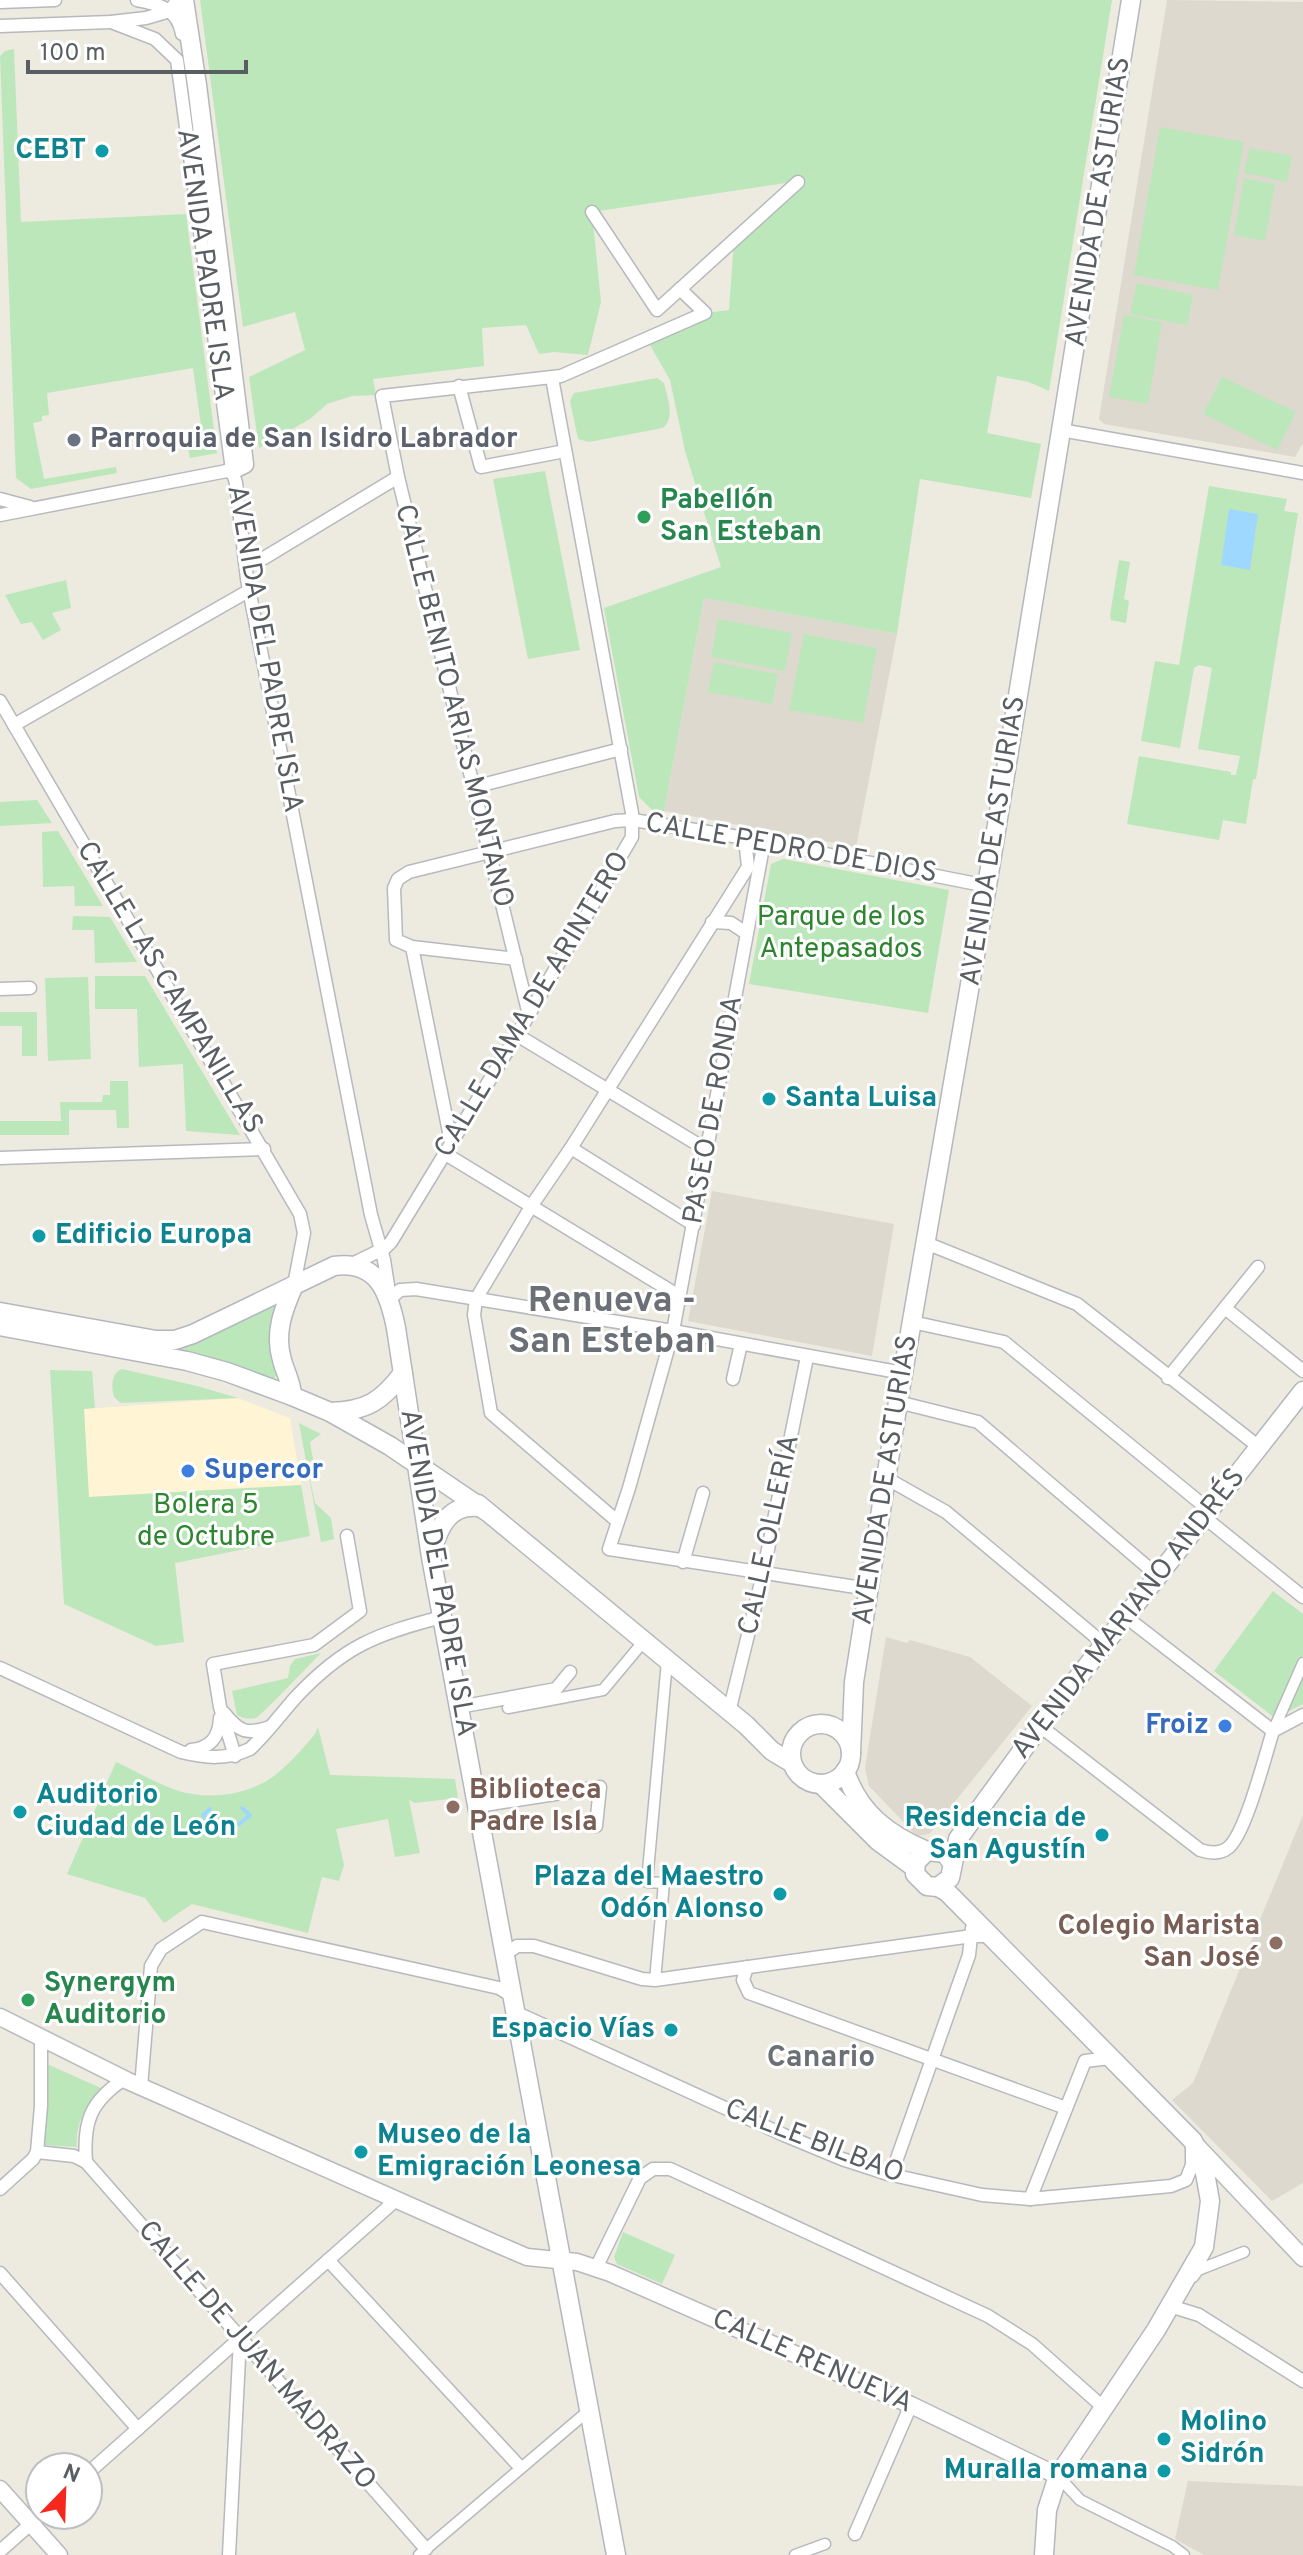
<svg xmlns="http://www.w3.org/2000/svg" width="1303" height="2555" font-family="Overpass,sans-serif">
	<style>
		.commercial { fill: #fff4d4 }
		.education { fill: #ddd9cf }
		.green { fill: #bce7ba }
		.water { fill: #9fd8ff }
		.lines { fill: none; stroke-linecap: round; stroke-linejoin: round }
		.stream { stroke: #9fd8ff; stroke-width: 4 }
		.pedestrian-casing { stroke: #b6b9be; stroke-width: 13 }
		.minor-casing { stroke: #b6b9be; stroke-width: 15 }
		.tertiary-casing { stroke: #b6b9be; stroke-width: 19 }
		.secondary-casing { stroke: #b4b8be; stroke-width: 21 }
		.pedestrian { stroke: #fff; stroke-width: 10 }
		.minor { stroke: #fff; stroke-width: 12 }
		.tertiary { stroke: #fff; stroke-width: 16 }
		.secondary { stroke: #fff; stroke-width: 18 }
		.culture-dot { fill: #0f9aa8; stroke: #fff; stroke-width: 3 }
		.worship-dot { fill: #6b7280; stroke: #fff; stroke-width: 3 }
		.leisure-dot { fill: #2e9e5b; stroke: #fff; stroke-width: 3 }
		.shop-dot { fill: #3f7fe0; stroke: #fff; stroke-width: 3 }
		.education-dot { fill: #8d6e63; stroke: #fff; stroke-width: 3 }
		.labels { text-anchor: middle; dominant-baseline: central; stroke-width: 6; stroke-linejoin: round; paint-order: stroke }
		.culture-label { font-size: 28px; font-weight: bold; fill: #0d838f; stroke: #fff; text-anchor: end }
		.street-label { font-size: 28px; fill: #595e63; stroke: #fff }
		.worship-label { font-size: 28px; font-weight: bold; fill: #5b616d; stroke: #fff; text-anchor: start }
		.leisure-label { font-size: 28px; font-weight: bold; fill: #27864d; stroke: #fff; text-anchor: start }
		.park-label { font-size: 28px; fill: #2e852f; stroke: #fff }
		.shop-label { font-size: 28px; font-weight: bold; fill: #366cbe; stroke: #fff; text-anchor: start }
		.education-label { font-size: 28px; font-weight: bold; fill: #785e54; stroke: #fff; text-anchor: start }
		.neighbourhood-label { font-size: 30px; font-weight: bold; fill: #6a7075; stroke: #fff }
		.district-label { font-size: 36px; font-weight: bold; fill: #6a7075; stroke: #fff }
	</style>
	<rect width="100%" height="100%" fill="#edeae0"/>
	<!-- commercial -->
	<polygon class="commercial" points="238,1398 290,1418 301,1485 88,1497 84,1409"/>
	<!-- education -->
	<g class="education">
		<polygon points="1167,0 1303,2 1303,443 1295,457 1104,424 1099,419"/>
		<polygon points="704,598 897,634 856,847 664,811"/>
		<polygon points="712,1191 894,1224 872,1356 688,1321"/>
		<polygon points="886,1637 907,1643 910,1640 970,1657 1032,1706 929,1834 917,1836 869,1786 865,1768"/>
		<polygon points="1303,1815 1303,2183 1272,2201 1172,2100 1193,2083"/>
		<polygon points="1188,2481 1303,2486 1303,2555 1204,2555 1175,2539"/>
	</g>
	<!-- green -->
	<g class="green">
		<polygon points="200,0 1112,0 1049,391 1029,382 997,376 987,433 1041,444 1031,498 920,479 897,634 704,598 664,811 656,814 639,797 604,608 721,567 685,451 670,380 646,338 705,313 729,310 734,240 792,182 592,212 601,302 588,355 554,352 539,354 526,325 482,328 484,366 373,379 376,395 352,396 327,404 310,419 259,448 249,377 305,350 295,312 243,327"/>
		<polygon points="14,49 21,222 186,214 217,453 190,458 187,443 203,440 193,368 47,393 49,415 42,416 42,421 33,423 44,479 116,467 117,473 31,489 16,478 0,56 5,51"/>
		<polygon points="1160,127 1244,142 1218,290 1134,275"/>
		<polygon points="1250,148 1292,156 1287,182 1244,173"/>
		<polygon points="1244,178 1275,184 1265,241 1234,235"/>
		<polygon points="1137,283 1193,295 1187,325 1130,314"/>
		<polygon points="1124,315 1162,322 1148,404 1109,397"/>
		<polygon points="1222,377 1296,412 1277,450 1203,414"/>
		<path d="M 657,378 L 664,383 C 667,398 676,417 663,428 L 589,442 L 578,439 L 570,401 L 574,393 Z"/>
		<polygon points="545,471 580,650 528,659 493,479"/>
		<polygon points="1209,486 1287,499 1284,511 1298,513 1256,779 1253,779 1246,824 1223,820 1219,840 1127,824 1139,756 1231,772 1231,775 1236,775 1240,756 1198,749 1212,668 1199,665 1194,668 1180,748 1141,741 1155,661 1179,665"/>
		<polygon points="1119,560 1130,562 1124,599 1129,601 1126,623 1111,620 1110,615"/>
		<polygon points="66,580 71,608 52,613 61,630 43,640 32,622 21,624 5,595"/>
		<polygon points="718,619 792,633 785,671 711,657"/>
		<polygon points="804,634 877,648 863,723 789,710"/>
		<polygon points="714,662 778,674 772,704 708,692"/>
		<polygon points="37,800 52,823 0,826 0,802"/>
		<polygon points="58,831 103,906 75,906 74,886 43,887 42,832"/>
		<polygon points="783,859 949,890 928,1013 749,984 771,864"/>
		<polygon points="73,916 110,917 137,962 95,963 94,930 72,930"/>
		<polygon points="95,976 145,976 240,1135 186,1131 183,1064 139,1067 137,1009 95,1009"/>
		<polygon points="88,977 91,1059 48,1061 45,978"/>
		<polygon points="0,1012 37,1012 37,1056 22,1056 22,1026 0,1026"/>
		<polygon points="110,1081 128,1081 129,1128 117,1128 116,1110 69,1110 69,1135 0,1135 0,1121 61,1121 60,1102 102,1102 103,1095 110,1095"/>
		<path d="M 278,1303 C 266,1326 267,1349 278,1371 L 274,1380 L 221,1362 L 172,1349 L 216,1334 Z"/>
		<path d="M 122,1369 L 197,1386 L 238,1398 L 121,1403 L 114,1397 C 111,1387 111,1373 122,1369 Z"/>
		<polygon points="50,1370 92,1371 95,1408 84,1409 89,1497 301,1485 310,1536 175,1563 184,1642 156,1646 64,1604"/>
		<polygon points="299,1423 321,1434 310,1442 314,1465 321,1473 309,1474 315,1503 331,1518 334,1539 321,1542"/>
		<polygon points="1273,1591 1303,1614 1303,1704 1275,1718 1214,1671"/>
		<path d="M 321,1653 C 312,1662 261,1716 256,1718 C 249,1720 243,1718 237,1715 L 232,1691 L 288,1678 L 290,1666 L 295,1659 Z"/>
		<path d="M 318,1727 L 330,1775 L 455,1779 L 458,1798 L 415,1803 L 409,1800 L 420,1853 L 395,1857 L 388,1819 L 336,1829 L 344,1865 L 339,1881 L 322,1877 L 308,1933 L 192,1904 L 164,1923 L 145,1898 L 67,1874 L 116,1762 C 137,1771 158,1785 179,1791 C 211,1801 255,1794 280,1771 C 293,1760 304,1747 315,1734 Z"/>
		<path d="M 47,2064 L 103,2089 C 86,2104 75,2124 77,2147 L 44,2145 L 48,2084 Z"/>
		<polygon points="623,2232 675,2255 662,2284 617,2264 614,2257"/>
	</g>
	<!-- water -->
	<polygon class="water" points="1229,509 1258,514 1250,570 1221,565"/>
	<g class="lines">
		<!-- stream -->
		<g class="stream">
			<polyline points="210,1809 203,1815 208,1821 224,1826"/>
			<polyline points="239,1824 250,1815 242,1808"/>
		</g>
		<defs>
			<g id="pedestrian">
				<polyline points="508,1708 603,1690 644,1641"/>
				<polyline points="1273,1731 1303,1663"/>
				<polyline points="655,1980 664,1883 647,1882 667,1661"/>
				<polyline points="1193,2277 1198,2270 1244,2252"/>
				<polyline points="1058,2476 1080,2500 1172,2546 1184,2555"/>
				<polyline points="419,2555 587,2412"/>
				<polyline points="795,2555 825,2544"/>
			</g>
			<g id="minor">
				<path d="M 137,0 C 159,4 178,9 182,34"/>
				<polyline points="0,2 55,0"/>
				<polyline points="111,22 155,39 177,60 232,470 236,483 247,579 371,1215 384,1260 389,1292"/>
				<polyline points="0,26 111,22 146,18 170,11 177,0"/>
				<polyline points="592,212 657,310 798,182"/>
				<polyline points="459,386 481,467 565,451"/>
				<polyline points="1061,430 1303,473"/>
				<polyline points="0,499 30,507"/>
				<polyline points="0,515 232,470"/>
				<polyline points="245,561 264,558 398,477"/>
				<polyline points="0,701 300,1214 304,1233 294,1285"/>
				<polyline points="14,725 250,590"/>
				<polyline points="474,787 621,749"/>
				<polyline points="764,842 673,1331 629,1488 609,1549 869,1589"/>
				<polyline points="712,922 731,923 746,933"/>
				<polyline points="412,947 451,1142"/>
				<polyline points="516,959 412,947 396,940 394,888 398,879 409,872 615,821 633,820 745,838 987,886"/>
				<polyline points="0,989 30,988"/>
				<polyline points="529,1015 398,477 382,396 561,376 705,313 680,289"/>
				<polyline points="517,1035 707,1150"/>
				<polyline points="571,1148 694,1225"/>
				<polyline points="444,1153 679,1296"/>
				<polyline points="0,1158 264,1149"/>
				<polyline points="926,1243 1077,1304 1259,1447"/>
				<polyline points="348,1266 385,1248 391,1242 517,1035 632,837 632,813 552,378"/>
				<polyline points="390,1299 400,1290 416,1289 673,1331 903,1373"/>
				<polyline points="1225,1308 1303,1371"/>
				<polyline points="912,1322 1004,1342 1209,1510"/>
				<polyline points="1168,1378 1258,1267"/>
				<polyline points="733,1379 741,1344"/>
				<polyline points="898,1402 978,1422 1158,1576"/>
				<polyline points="886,1478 946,1512 1104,1644"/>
				<polyline points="1204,1517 1303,1597"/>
				<polyline points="617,1521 491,1413 474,1315 476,1299 532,1205 571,1148 748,867 745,838"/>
				<polyline points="683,1562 703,1493"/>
				<polyline points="1126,1617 1273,1731"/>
				<path d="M 0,1668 L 181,1752 C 206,1758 226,1760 250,1749 C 267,1733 280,1715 296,1697 C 344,1646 376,1634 442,1617"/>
				<polyline points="459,1707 556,1689 570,1672"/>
				<polyline points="729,1712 763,1574 807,1357"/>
				<path d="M 224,1713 C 239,1732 247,1735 270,1727"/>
				<path d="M 1040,1726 L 1200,1850 C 1209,1853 1220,1855 1229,1847 C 1246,1832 1265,1756 1273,1731 L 1303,1715"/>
				<path d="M 191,1750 C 210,1748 219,1738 220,1718"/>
				<polyline points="235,1756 220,1707 213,1664 314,1645 360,1611 347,1536"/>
				<polyline points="478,1806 600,1787 596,1826"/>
				<polyline points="504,1955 517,1946 534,1946 642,1979 655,1980 972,1936 990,1936"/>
				<polyline points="747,1967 743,1980 749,1993 1066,2108"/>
				<polyline points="515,2012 784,2135 842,2159 888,2174 982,2195 1030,2199 1171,2186 1186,2180 1192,2165 1192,2149"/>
				<path d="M 124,2079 C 90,2102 83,2122 86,2162 L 426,2549"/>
				<polyline points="141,2087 151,1966 161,1949 202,1922 499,1988 512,1996"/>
				<polyline points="37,2152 74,2156 86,2162"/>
				<polyline points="888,2174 894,2167 969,1955 972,1928"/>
				<polyline points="0,2189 33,2159 37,2152 41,2106 41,2038"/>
				<polyline points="1030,2199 1085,2061 1110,2058"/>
				<polyline points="328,2260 520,2467"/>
				<polyline points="596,2268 640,2178 653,2169 670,2169 988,2316 1032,2344 1104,2408"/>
				<polyline points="0,2273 138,2429"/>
				<polyline points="1170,2306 1199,2315 1303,2381"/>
				<polyline points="88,2473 396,2200"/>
				<polyline points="855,2534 911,2405"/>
				<polyline points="0,2551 41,2515"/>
				<polyline points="229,2555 240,2338"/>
			</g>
			<g id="tertiary">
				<polyline points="0,2017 128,2081 492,2242 527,2257 577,2262 610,2273 911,2405 1058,2476"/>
				<polyline points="1194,2143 1303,2258"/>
				<polyline points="0,2489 59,2555"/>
			</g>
			<g id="secondary">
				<polyline points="184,0 197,85 244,464 232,470"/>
				<path d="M 0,1312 L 156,1340 L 175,1340 L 193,1334 L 334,1266 C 378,1260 389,1293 396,1328 L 431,1557 L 616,2555"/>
				<polyline points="0,1326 187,1361 227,1372 292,1396 330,1412 390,1446 486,1511"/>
				<path d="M 292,1396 C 292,1383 285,1372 282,1360 C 274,1333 283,1310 294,1285"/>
				<path d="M 330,1412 C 367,1411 382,1401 403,1373"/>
				<polyline points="478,1504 746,1725 772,1751 792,1763"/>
				<path d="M 432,1551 C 439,1527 449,1504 478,1507"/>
				<circle cx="821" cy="1754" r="30"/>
				<polyline points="851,1753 854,1682 898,1402 987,886 1131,0"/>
				<path d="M 845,1771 C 859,1813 888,1835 927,1851"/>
				<polyline points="821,1784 878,1841 915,1868"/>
				<polyline points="952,1863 945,1853 927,1851 916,1862 915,1874 927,1886 938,1887 950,1878 958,1839 1040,1726 1303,1391"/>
				<polyline points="938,1887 947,1892 1193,2141 1205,2173 1210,2201 1204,2247 1156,2330 1058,2476 1047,2510 1044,2555"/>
			</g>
		</defs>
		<!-- pedestrian casing -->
		<use href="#pedestrian" class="pedestrian-casing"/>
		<!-- minor casing -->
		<use href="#minor" class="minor-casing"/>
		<!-- tertiary casing -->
		<use href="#tertiary" class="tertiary-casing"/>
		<!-- secondary casing -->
		<use href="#secondary" class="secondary-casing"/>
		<!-- pedestrian -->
		<use href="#pedestrian" class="pedestrian"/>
		<!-- minor -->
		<use href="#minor" class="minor"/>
		<!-- tertiary -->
		<use href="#tertiary" class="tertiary"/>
		<!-- secondary -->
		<use href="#secondary" class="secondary"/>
	</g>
	<!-- markers -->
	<g class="culture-dot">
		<circle cx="102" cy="151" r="8"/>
		<circle cx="769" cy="1099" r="8"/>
		<circle cx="39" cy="1236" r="8"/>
		<circle cx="20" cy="1812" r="8"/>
		<circle cx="1102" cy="1835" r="8"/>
		<circle cx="780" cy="1894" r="8"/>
		<circle cx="671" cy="2030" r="8"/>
		<circle cx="361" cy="2152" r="8"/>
		<circle cx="1164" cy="2439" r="8"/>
		<circle cx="1164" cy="2471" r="8"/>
	</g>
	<circle class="worship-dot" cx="74" cy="440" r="8"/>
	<g class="leisure-dot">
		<circle cx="644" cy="517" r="8"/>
		<circle cx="28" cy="2000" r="8"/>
	</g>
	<g class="shop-dot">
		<circle cx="188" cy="1471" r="8"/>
		<circle cx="1225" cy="1726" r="8"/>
	</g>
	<g class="education-dot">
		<circle cx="453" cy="1807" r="8"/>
		<circle cx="1276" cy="1943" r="8"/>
	</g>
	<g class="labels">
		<!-- culture labels -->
		<g class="culture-label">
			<text x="86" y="151">CEBT</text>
			<text x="785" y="1099" text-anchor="start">Santa Luisa</text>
			<text x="55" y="1236" text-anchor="start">Edificio Europa</text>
			<text x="36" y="1796" text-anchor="start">Auditorio<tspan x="36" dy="32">Ciudad de León</tspan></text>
			<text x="1086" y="1819">Residencia de<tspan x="1086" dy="32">San Agustín</tspan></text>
			<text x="764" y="1878">Plaza del Maestro<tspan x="764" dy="32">Odón Alonso</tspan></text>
			<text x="655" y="2030">Espacio Vías</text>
			<text x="377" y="2136" text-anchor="start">Museo de la<tspan x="377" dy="32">Emigración Leonesa</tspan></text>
			<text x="1180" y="2423" text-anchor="start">Molino<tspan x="1180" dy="32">Sidrón</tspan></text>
			<text x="1148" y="2471">Muralla romana</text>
		</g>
		<!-- street labels -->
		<g class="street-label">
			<text transform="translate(1099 202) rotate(-81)">AVENIDA DE ASTURIAS</text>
			<text transform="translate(204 265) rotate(82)">AVENIDA PADRE ISLA</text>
			<text transform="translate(264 649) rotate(80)">AVENIDA DEL PADRE ISLA</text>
			<text transform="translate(453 706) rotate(76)">CALLE BENITO ARIAS MONTANO</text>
			<text transform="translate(994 841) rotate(-81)">AVENIDA DE ASTURIAS</text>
			<text transform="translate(791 849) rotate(10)">CALLE PEDRO DE DIOS</text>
			<text transform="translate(169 988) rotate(59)">CALLE LAS CAMPANILLAS</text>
			<text transform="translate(533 1005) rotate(-59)">CALLE DAMA DE ARINTERO</text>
			<text transform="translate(714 1110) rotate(-80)">PASEO DE RONDA</text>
			<text transform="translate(886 1480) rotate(-81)">AVENIDA DE ASTURIAS</text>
			<text transform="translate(770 1535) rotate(-78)">CALLE OLLERÍA</text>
			<text transform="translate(437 1573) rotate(80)">AVENIDA DEL PADRE ISLA</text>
			<text transform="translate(1129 1614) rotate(-52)">AVENIDA MARIANO ANDRÉS</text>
			<text transform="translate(814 2142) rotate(21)">CALLE BILBAO</text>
			<text transform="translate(256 2356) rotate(49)">CALLE DE JUAN MADRAZO</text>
			<text transform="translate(812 2362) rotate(24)">CALLE RENUEVA</text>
		</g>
		<!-- worship labels -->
		<g class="worship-label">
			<text x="90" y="440">Parroquia de San Isidro Labrador</text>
		</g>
		<!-- leisure labels -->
		<g class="leisure-label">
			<text x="660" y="501">Pabellón<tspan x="660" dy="32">San Esteban</tspan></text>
			<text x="44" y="1984">Synergym<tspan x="44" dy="32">Auditorio</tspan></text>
		</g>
		<!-- park labels -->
		<g class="park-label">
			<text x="841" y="918">Parque de los<tspan x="841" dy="32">Antepasados</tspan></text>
			<text x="206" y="1506">Bolera 5<tspan x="206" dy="32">de Octubre</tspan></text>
		</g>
		<!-- shop labels -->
		<g class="shop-label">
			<text x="204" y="1471">Supercor</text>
			<text x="1209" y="1726" text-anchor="end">Froiz</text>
		</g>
		<!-- education labels -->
		<g class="education-label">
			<text x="469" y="1791">Biblioteca<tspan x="469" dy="32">Padre Isla</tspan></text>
			<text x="1260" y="1927" text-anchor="end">Colegio Marista<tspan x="1260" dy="32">San José</tspan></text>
		</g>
		<!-- neighbourhood labels -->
		<g class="neighbourhood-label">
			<text x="821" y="2058">Canario</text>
		</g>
		<!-- district labels -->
		<g class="district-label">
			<text x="612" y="1302">Renueva -<tspan x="612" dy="41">San Esteban</tspan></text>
		</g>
	</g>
	<!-- north arrow -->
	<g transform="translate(64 2491) rotate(23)"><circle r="38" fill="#ffffff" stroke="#bdbfc1" stroke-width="2"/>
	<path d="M0-6L14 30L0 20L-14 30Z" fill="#f6281e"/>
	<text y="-12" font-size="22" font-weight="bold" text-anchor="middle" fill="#595e63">N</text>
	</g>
	<!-- scale -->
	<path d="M28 60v12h218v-12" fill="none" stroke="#595e63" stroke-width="4"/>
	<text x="40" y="60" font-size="24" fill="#595e63" stroke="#ffffff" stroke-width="6" paint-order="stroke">100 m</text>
</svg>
